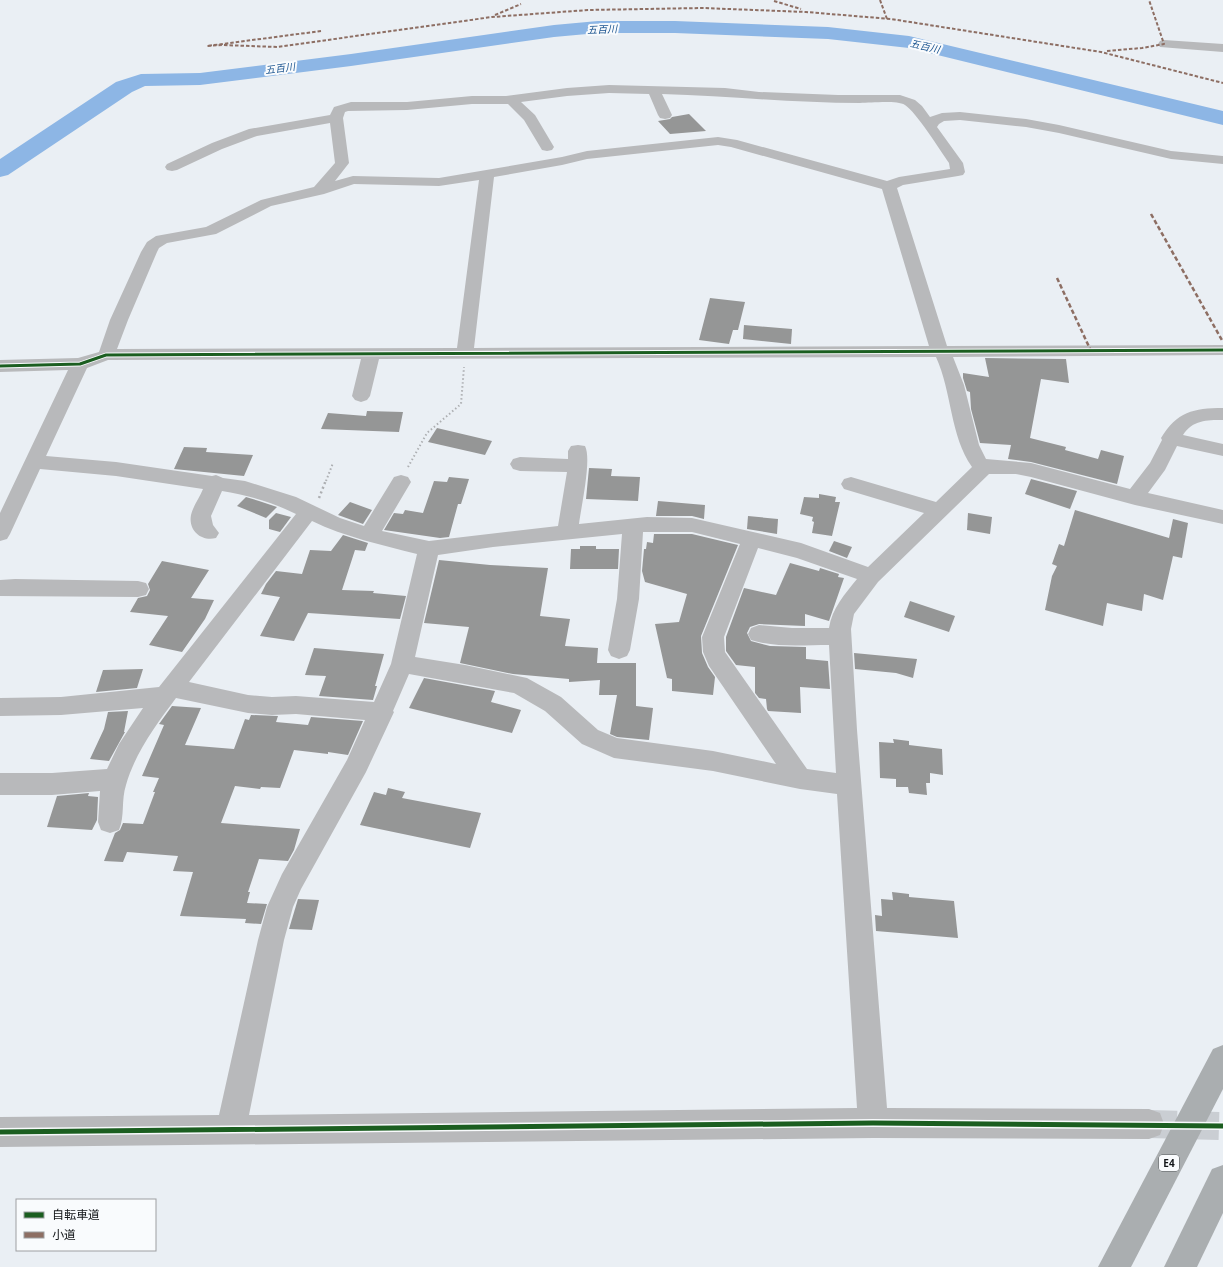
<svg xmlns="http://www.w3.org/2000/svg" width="1223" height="1267" font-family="'Open Sans','Noto Sans JP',sans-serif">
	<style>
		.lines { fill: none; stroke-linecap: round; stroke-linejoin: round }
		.river { fill: #8db6e5; fill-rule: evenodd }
		.building { fill: #959696 }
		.minor-tunnel { stroke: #caced3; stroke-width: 28; stroke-dasharray: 28 14; stroke-linecap: butt }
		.path-far1 { stroke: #adafb2; stroke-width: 2; stroke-dasharray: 1.5 2.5; stroke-linecap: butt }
		.path { stroke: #adafb2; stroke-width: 2.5; stroke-dasharray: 2 3; stroke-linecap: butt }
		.minor { fill: #b8b9bb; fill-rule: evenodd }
		.highway { fill: #aaaeb0; fill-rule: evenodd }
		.quiet-far1 { stroke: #8d6e63; stroke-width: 2; stroke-dasharray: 3.5 2; stroke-linecap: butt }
		.quiet { stroke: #8d6e63; stroke-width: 2.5; stroke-dasharray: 4.5 2.5; stroke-linecap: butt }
		.cycleway-far1-casing { stroke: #f9fbfd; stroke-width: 5 }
		.cycleway-casing { stroke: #f9fbfd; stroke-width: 8 }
		.cycleway-far1 { stroke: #1b5e20; stroke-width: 3 }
		.cycleway { stroke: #1b5e20; stroke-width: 5 }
		.labels { text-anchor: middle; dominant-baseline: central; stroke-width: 4; stroke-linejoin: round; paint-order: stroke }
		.far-water-label { font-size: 10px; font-style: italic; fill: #18528e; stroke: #f9fbfd }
		.shield { fill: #f9fbfd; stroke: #575a5d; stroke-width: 1 }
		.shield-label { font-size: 10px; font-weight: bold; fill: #121518 }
	</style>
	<rect width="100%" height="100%" fill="#eaeff4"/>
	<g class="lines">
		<!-- river -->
		<polygon class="river" points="598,21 675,21 828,27 909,36 1223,111 1223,125 909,48 828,39 675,33 598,33 554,37 351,66 200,85 145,86 132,92 8,175 0,177 0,159 116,82 141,74 200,73 351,54 554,25"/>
	</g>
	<!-- building -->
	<g class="building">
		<polygon points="689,114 706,131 670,134 658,121 670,119 672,117"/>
		<polygon points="710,298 745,302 738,330 733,330 729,344 699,340"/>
		<polygon points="744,325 792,329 791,344 743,339"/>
		<polygon points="985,358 1066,359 1069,383 1041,379 1030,438 1066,447 1065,450 1098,459 1101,450 1124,456 1117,484 1031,462 1008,459 1011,445 980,443 971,409 970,392 967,391 963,378 963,373 989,377"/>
		<polygon points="367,411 403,412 399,432 321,429 328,413 366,416"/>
		<polygon points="437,428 492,441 485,455 428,442"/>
		<polygon points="184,447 207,448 206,452 253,455 244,476 174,469"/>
		<polygon points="589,468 612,469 611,476 640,477 638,501 586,499"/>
		<polygon points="449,477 469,479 461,504 458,504 449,537 440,538 384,530 394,513 403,514 405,510 423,513 434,481 447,482"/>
		<polygon points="1031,479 1077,491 1070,509 1025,494"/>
		<polygon points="819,494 836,497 835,502 840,502 832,536 812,533 814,522 812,521 813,517 800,514 804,497 819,498"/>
		<polygon points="246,497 259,501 277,507 266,518 237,506"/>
		<polygon points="658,501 705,505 704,519 692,516 656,516"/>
		<polygon points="350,502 372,510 363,524 338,515"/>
		<polygon points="1075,510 1169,538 1173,519 1188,523 1182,558 1173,556 1163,600 1144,594 1142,611 1107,603 1103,626 1045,610 1052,576 1057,566 1052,564 1059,544 1064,546"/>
		<polygon points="276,513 291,517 280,532 269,529 269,520"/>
		<polygon points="968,513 992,517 990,534 967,530"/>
		<polygon points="748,516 778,519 777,534 747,529"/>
		<polygon points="654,534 692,534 738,545 701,636 702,653 708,667 715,677 713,695 672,691 672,679 667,678 655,624 679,622 687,594 645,582 642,571 644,549 646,549 647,542 653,543"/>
		<polygon points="343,535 368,543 365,551 355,550 342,590 374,591 373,593 406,596 400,619 308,613 294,641 260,636 280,597 261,594 266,584 276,571 302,574 310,550 331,551"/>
		<polygon points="834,541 852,547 847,558 829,551"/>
		<polygon points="580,546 596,546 596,549 619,549 618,569 570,569 571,549 580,549"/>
		<polygon points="439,560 490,565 548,568 540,616 570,619 565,646 598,648 597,663 636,663 636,706 653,708 649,740 617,737 610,734 617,695 599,695 600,680 569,682 569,679 513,674 460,663 469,627 424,623"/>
		<polygon points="162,561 209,570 191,598 214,600 205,619 182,652 149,645 168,616 130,612 138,598 147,596 150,590 148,584"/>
		<polygon points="790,563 819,571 820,568 839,574 838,577 844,578 829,621 805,614 805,626 759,624 750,627 747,633 751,641 770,646 806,647 806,659 828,661 830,689 800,687 801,713 768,711 767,709 766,699 759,698 755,693 755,667 736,665 726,651 726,637 744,588 776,595"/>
		<polygon points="910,601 955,616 949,632 904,617"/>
		<polygon points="314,648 384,654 375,686 377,686 373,700 319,696 326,676 305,675"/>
		<polygon points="854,653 917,659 913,678 896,673 855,669"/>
		<polygon points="143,669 137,688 96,692 103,670"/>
		<polygon points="424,678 495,691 491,702 521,710 512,733 409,708"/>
		<polygon points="172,706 201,708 185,745 234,749 245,719 249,720 251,715 278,716 276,722 308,725 311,717 363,721 348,755 328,752 328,754 294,750 280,788 261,787 260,789 235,786 221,823 300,829 294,850 288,861 259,859 248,892 250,892 247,903 267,904 261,924 245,923 246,919 180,916 193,872 173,871 178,856 127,852 123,862 104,861 115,833 120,830 123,823 143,824 155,792 153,792 159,778 142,776 164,725 159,724"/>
		<polygon points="128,711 124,732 125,732 109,761 90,759 104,729 108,712"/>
		<polygon points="893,739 909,741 909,745 942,749 943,775 930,773 930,783 926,783 927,795 909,793 908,787 896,787 896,779 880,778 879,742 894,743"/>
		<polygon points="388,788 405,792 402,798 481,813 470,848 360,825 374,792 386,795"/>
		<polygon points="89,793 88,796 98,797 97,820 92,830 47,827 57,796"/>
		<polygon points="892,892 909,894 909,897 954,901 958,938 876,931 875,915 882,916 881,899 893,900"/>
		<polygon points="298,899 319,900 312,930 289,929"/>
	</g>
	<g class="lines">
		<!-- minor-tunnel -->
		<polyline class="minor-tunnel" points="1149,1124 1223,1126"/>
		<!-- path-far1 -->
		<g class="path-far1">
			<polyline points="408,467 427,433 461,404 464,367"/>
			<polyline points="326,481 333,463"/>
		</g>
		<!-- path -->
		<polyline class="path" points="319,498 326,480"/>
		<!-- minor -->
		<g class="minor">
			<polygon points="1164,40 1223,44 1223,52 1160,47 1158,44 1160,41"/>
			<path d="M 609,85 L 725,88 L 759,92 L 838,95 L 900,95 L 915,100 L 922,106 L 930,117 L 942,113 L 960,112 L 1026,119 L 1059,125 L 1171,151 L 1223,156 L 1223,164 L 1171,159 L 1059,133 L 1026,127 L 960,120 L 944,121 L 939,124 L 937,127 L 963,163 L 965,172 L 963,175 L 958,176 L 903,185 L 897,188 L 947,346 L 1223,345 L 1223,355 L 953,357 L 964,385 L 979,445 L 986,459 L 1031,463 L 1130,489 L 1150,463 L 1162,440 L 1161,438 C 1177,412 1193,408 1223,408 L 1223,420 C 1206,420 1193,420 1183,435 L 1223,444 L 1223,456 L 1177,446 L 1165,470 L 1148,493 L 1223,510 L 1223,524 L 1135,505 L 1031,477 L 1016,474 L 989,474 L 878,582 L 854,614 L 851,629 L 857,730 L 887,1108 L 1149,1109 L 1160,1113 L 1164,1124 L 1160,1135 L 1149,1139 L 873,1138 L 0,1147 L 0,1117 L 219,1115 L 258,940 L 267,907 L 282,874 L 347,760 L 365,720 L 296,714 L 272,715 L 248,713 L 176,698 C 156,725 135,753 126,785 C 121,800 125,816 119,830 L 110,833 L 101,830 L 98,822 L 100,791 L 52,795 L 0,795 L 0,773 L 52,773 L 107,769 L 119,744 L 143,708 L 61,715 L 0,716 L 0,698 L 61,697 L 159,687 L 296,514 C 272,502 247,495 222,491 L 211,516 L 213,525 L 219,533 L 216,538 C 202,542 188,531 191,515 C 193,506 200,497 203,489 L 116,476 L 40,469 L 10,534 L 7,539 L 0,541 L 0,513 L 68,370 L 0,372 L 0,360 L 78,358 L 99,352 L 110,320 L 141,252 L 147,242 L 156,236 L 206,227 L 261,200 L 314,187 L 335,163 L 330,123 L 257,136 L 222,149 L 177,170 L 172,171 L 167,170 L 165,167 L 167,164 L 212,143 L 249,129 L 330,115 L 334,107 L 351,102 L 407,102 L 472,96 L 506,96 L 567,88 ZM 609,93 L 649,94 L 658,115 L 660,118 L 665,119 L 670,118 L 672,115 L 662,94 C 728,96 794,103 860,103 C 871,103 896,100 905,105 C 916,112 940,150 949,163 L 950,169 L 899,177 L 887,181 L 737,140 L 718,137 L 587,151 L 562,157 L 439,178 L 353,176 L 335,181 L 349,163 L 343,118 L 345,112 L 348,111 L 407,110 L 472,104 L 508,104 L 524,120 L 542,150 L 547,151 L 552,150 L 554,147 L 535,115 L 521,102 L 567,96 ZM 718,145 L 731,147 L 882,189 L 929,346 L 474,348 L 494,177 L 562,165 L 587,159 ZM 479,180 L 457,348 L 117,349 L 128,320 L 157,252 L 159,248 L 167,243 L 216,234 L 271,206 L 324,194 L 354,184 L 439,186 ZM 936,357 C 952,392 950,436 972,467 L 936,502 L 851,477 L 844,479 L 841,484 L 844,489 L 924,513 L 868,567 L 801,543 L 692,518 L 647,517 L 579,524 C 581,507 592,459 585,446 L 578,445 L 571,446 L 568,451 L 568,459 L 520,457 L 513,459 L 510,464 L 513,469 L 520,471 L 567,472 L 558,526 L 429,541 L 382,531 L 411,482 L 408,477 L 401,475 L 394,477 L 364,526 L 340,518 L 296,497 L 245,481 L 223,478 L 216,475 L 212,476 L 116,462 L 46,456 L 87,368 L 108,360 L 361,359 L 352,396 L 355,400 L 361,402 L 367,400 L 370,396 L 379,359 ZM 312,521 C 345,537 382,545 417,554 L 391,664 L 374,702 L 296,696 L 272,697 L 248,695 L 189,682 ZM 643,532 L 692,532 L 740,544 L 702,637 L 703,652 L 709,666 L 776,764 L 713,751 L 617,738 L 598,730 L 561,697 L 527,678 L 465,665 L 415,657 L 438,555 L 493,547 L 622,534 L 617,599 L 608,650 L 611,656 L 619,659 L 627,656 L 630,650 L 639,599 ZM 758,548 L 797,558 L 857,579 C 845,594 832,608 829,628 L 792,628 L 759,625 L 751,628 L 748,634 L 751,640 C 776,648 804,645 829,645 L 836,773 L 807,769 L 725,652 L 724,637 ZM 409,674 L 514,693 L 545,711 L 582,744 L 614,758 L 713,771 L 800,789 L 837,794 L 857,1108 L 249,1115 L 284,940 L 293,907 L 301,889 L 366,772 L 394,712 L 393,711 Z"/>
			<polygon points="15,579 138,581 146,583 149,589 146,595 138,597 0,596 0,580"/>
		</g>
		<!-- highway -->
		<g class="highway">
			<polygon points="1223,1045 1223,1089 1131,1267 1098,1267 1213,1049"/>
			<polygon points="1223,1165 1223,1213 1197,1267 1164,1267 1212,1169"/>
		</g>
		<!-- quiet-far1 -->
		<g class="quiet-far1">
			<polyline points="880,0 887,19"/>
			<polyline points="774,1 801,9"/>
			<polyline points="495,15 521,4"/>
			<polyline points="321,31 207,46 222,45 277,47 492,17 588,10 703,8 806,12 891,19 1101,52 1223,83"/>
			<polyline points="1107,51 1142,48 1164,44 1149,0"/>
		</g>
		<!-- quiet -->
		<g class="quiet">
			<polyline points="1151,214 1223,342"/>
			<polyline points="1057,278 1091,351"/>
		</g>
		<defs>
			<polyline id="cycleway-far1" points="0,366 80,364 106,355 1223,350"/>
			<polyline id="cycleway" points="0,1132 873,1123 1223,1126"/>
		</defs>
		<!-- cycleway-far1 casing -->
		<use href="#cycleway-far1" class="cycleway-far1-casing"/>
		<!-- cycleway casing -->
		<use href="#cycleway" class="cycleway-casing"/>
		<!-- cycleway-far1 -->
		<use href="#cycleway-far1" class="cycleway-far1"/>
		<!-- cycleway -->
		<use href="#cycleway" class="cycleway"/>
	</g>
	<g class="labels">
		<!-- far-water labels -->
		<g class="far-water-label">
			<text transform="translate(602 29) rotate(-2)">五百川</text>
			<text transform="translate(925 46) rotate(13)">五百川</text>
			<text transform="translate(280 68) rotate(-7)">五百川</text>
		</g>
		<!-- shield labels -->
		<rect class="shield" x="1159" y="1155" width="20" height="16" rx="3"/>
		<g class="shield-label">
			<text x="1169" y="1163">E4</text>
		</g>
	</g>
	<!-- legend -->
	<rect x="16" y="1199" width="140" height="52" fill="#f9fbfd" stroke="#9d9fa1"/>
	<rect x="24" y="1212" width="20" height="6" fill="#1b5e20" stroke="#9d9fa1"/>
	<text x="52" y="1219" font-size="12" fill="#121518">自転車道</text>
	<rect x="24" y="1232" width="20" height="6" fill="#8d6e63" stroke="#9d9fa1"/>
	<text x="52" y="1239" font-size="12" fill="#121518">小道</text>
</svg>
